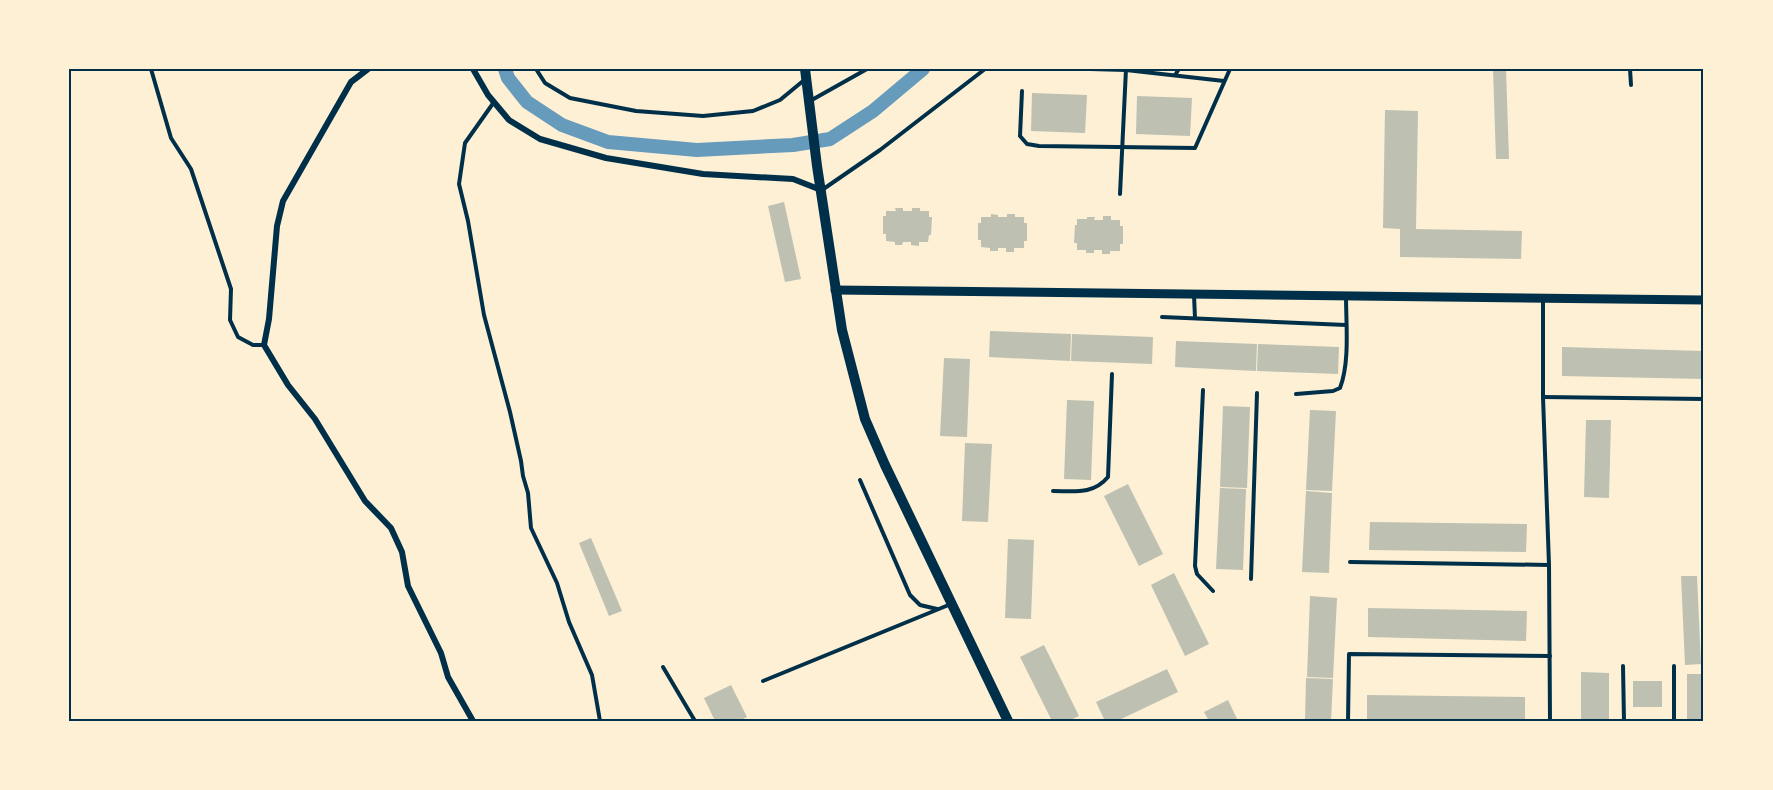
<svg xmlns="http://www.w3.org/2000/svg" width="1773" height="790" font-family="'IBM Plex Sans',sans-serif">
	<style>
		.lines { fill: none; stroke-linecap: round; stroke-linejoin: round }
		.canal { stroke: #669bbc; stroke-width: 14 }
		.building { fill: #bec0b2 }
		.service { stroke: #003049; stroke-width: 4 }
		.minor { stroke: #003049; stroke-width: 6 }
		.tertiary { stroke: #003049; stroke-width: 9 }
		.secondary { stroke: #003049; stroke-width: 10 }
		.neatline { fill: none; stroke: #003049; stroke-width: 2 }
	</style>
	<rect width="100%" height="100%" fill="#fdf0d5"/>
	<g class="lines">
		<!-- canal -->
		<polyline class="canal" points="505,69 508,78 527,102 562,125 608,142 697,150 793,145 830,139 873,111 923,69"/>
	</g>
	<!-- building -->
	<g class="building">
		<polygon points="1493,69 1506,69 1509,159 1496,159"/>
		<polygon points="1032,93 1087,95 1085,133 1031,131"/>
		<polygon points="1137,96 1192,98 1190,136 1136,134"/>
		<polygon points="1385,110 1418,111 1416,229 1522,231 1521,259 1400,257 1400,229 1383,228"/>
		<polygon points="784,202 801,279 785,282 768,206"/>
		<polygon points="895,208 903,208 903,211 912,211 912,208 920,208 920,211 929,211 929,217 932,217 931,235 929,235 928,242 919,242 919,246 911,245 911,242 903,242 902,245 895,245 895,242 886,241 886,234 883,234 883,216 886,216 886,211 896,211"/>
		<polygon points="991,214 998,215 998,217 1007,217 1007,214 1015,214 1015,217 1024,217 1024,223 1027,223 1027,241 1024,241 1024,248 1014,248 1014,252 1006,252 1006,248 998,248 998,251 990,251 990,248 981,247 981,240 978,240 978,223 981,223 981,217 991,217"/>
		<polygon points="1103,216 1111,216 1111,220 1120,220 1120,226 1123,226 1123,244 1120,244 1120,251 1110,251 1110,254 1102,254 1102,250 1094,250 1094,253 1086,253 1086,250 1077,250 1077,243 1074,243 1075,225 1077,225 1077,219 1087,219 1087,217 1095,217 1094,220 1103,220"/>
		<polygon points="990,331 1071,334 1070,361 989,357"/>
		<polygon points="1072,334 1153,337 1152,364 1071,361"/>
		<polygon points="1176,341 1257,344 1256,371 1175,367"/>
		<polygon points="1258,344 1339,347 1338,374 1257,371"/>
		<polygon points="1562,347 1704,351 1704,379 1562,376"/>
		<polygon points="944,358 970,359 967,437 940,436"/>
		<polygon points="1067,400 1094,401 1091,480 1064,479"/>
		<polygon points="1223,406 1250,407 1247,488 1220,487"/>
		<polygon points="1310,410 1336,411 1332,491 1306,490"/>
		<polygon points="1586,420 1611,420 1609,498 1584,497"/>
		<polygon points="965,443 992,444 988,522 962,521"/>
		<polygon points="1128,484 1163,554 1139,566 1104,496"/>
		<polygon points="1220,488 1246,489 1243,570 1216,569"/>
		<polygon points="1306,491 1332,493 1329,573 1302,572"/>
		<polygon points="1370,522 1527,524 1526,552 1369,550"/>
		<polygon points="591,538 622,611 609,616 579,543"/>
		<polygon points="1008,539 1034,540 1031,619 1005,618"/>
		<polygon points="1174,573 1209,644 1185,656 1151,585"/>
		<polygon points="1681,576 1697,576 1701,664 1685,665"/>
		<polygon points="1310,596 1337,598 1333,678 1307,677"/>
		<polygon points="1368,608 1527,611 1526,641 1368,637"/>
		<polygon points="1044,645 1079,716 1068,721 1052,721 1020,657"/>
		<polygon points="1167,669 1178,692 1117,721 1105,721 1096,702"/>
		<polygon points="1581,672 1609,673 1609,721 1581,721"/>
		<rect x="1687" y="674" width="17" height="47"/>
		<polygon points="1306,678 1333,679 1331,721 1305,721"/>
		<rect x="1633" y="681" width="29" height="26"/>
		<polygon points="731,685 747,717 739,721 715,721 704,698"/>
		<polygon points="1367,695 1525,697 1525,721 1367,721"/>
		<polygon points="1228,700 1238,721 1209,721 1204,712"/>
	</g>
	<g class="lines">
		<!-- service -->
		<g class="service">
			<polyline points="151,69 171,138 191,169 231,289 230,320 238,337 253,345 264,345"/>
			<polyline points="536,69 545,83 570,98 636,111 703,116 753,111 780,100 803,81"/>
			<polyline points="1090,69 1126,70 1224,81"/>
			<polyline points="1630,69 1631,85"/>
			<polyline points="1175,75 1179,69"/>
			<polyline points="1022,91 1020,136 1027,144 1039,146 1195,148 1230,69"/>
			<polyline points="810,101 867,69"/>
			<polyline points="494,102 465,143 459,184 468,221 484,315 510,412 521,461 523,476 528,493 531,528 557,583 569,622 592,675 600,721"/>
			<polyline points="822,190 880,150 985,69"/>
			<polyline points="1120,194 1126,69"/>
			<polyline points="1194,295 1195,318"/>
			<polyline points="1543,299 1543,397 1549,565 1550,721"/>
			<polyline points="1162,317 1346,325"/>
			<polyline points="1203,390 1195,566 1197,574 1213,591"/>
			<path d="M 1296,394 L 1333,391 L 1340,388 C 1350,362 1346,324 1346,296"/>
			<polyline points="1543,397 1704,399"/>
			<polyline points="860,480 910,595 920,605 937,609"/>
			<path d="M 1053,491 C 1074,491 1093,495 1108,477 L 1112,374"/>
			<polyline points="1350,562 1549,565"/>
			<polyline points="1251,579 1257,393"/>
			<polyline points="1623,666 1624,721"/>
			<polyline points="1674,666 1674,721"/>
			<polyline points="663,667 695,721"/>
			<polyline points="763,681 951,604"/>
			<polyline points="1348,721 1349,654 1550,656"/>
		</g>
		<!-- minor -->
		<g class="minor">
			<polyline points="368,69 351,82 283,201 277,226 269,319 264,345 288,385 315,419 365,501 391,528 402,552 408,586 441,653 448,677 473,721"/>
			<polyline points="473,69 488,95 509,120 540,139 606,158 703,174 793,179 821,190"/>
		</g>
		<!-- tertiary -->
		<polyline class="tertiary" points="835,290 1704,300"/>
		<!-- secondary -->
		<polyline class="secondary" points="805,69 817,166 842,330 865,419 885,465 1008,721"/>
	</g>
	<!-- border -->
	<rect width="1773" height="790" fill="none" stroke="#fdf0d5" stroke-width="141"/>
	<rect x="70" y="70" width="1632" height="650" class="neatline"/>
</svg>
